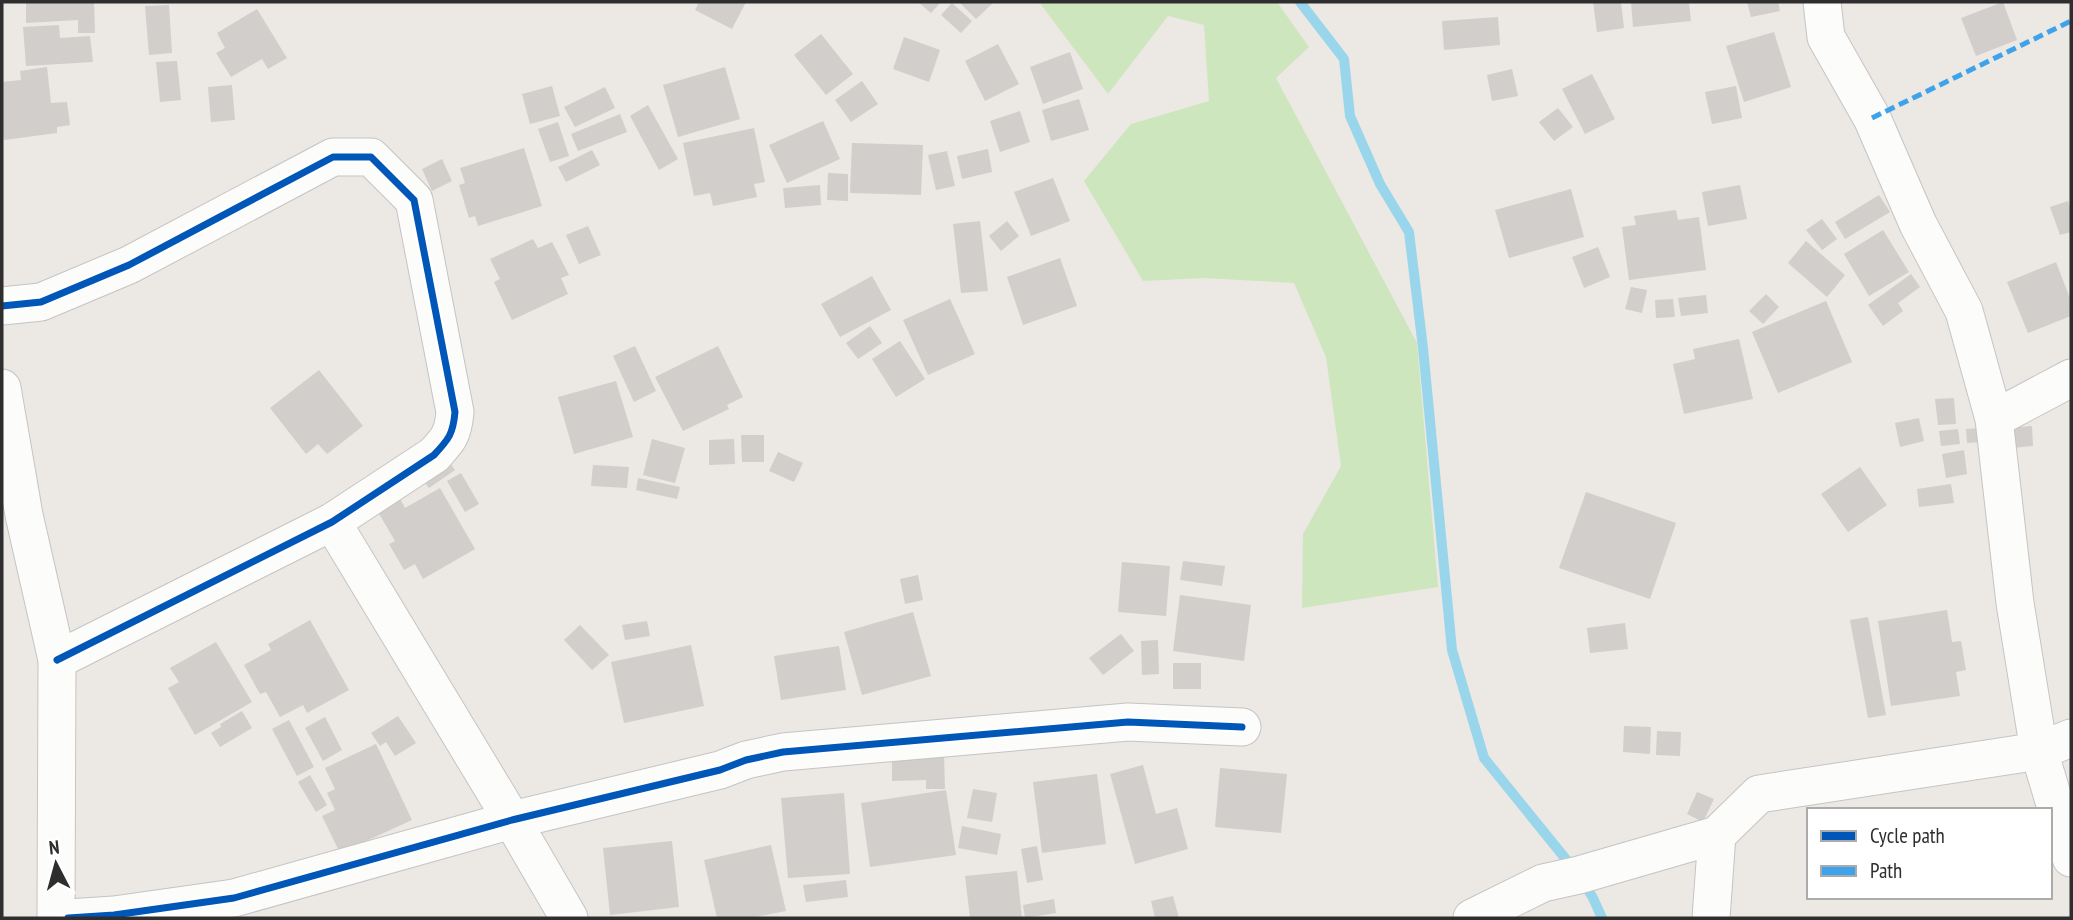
<svg xmlns="http://www.w3.org/2000/svg" width="2073" height="920" font-family="'PT Sans Narrow',sans-serif">
	<style>
		.green { fill: #cee6be }
		.lines { fill: none; stroke-linecap: round; stroke-linejoin: round }
		.stream { stroke: #99d6ec; stroke-width: 10 }
		.building { fill: #d1cecb }
		.minor-casing { stroke: #c5c4c5; stroke-width: 39 }
		.minor { stroke: #fcfcfb; stroke-width: 37 }
		.quiet { stroke: #3ea3eb; stroke-width: 5; stroke-dasharray: 10 5; stroke-linecap: butt }
		.cycleway-casing { stroke: #fff; stroke-width: 11 }
		.cycleway { stroke: #0057b8; stroke-width: 7 }
	</style>
	<rect width="100%" height="100%" fill="#ece8e4"/>
	<!-- green -->
	<polygon class="green" points="1039,2 1277,2 1309,47 1276,78 1417,343 1438,587 1302,608 1303,534 1341,466 1326,357 1294,283 1204,278 1143,281 1084,181 1131,124 1209,101 1204,25 1168,16 1108,94"/>
	<g class="lines">
		<!-- stream -->
		<g class="stream">
			<polyline points="1300,2 1344,59 1350,116 1380,184 1409,232 1423,348 1452,650 1484,758 1573,868"/>
			<polyline points="1582,880 1593,898 1602,918"/>
		</g>
	</g>
	<!-- building -->
	<g class="building">
		<polygon points="26,2 94,2 95,33 78,33 78,20 26,23"/>
		<polygon points="699,2 746,2 732,29 695,10"/>
		<polygon points="918,2 941,2 931,13"/>
		<polygon points="959,2 994,2 976,19"/>
		<polygon points="1593,2 1621,2 1624,28 1597,32"/>
		<polygon points="1631,2 1689,2 1691,21 1633,27"/>
		<polygon points="1747,2 1778,2 1780,11 1751,17"/>
		<polygon points="2003,2 2017,40 1976,56 1961,18"/>
		<polygon points="952,3 972,21 961,33 941,15"/>
		<polygon points="169,5 172,53 149,55 145,6"/>
		<polygon points="257,9 287,58 268,69 262,59 231,77 216,53 225,48 217,33"/>
		<polygon points="1498,17 1500,45 1444,50 1442,21"/>
		<polygon points="59,25 60,38 90,36 93,62 26,66 23,27"/>
		<polygon points="1774,32 1791,87 1744,102 1726,46"/>
		<polygon points="821,34 853,74 826,95 794,55"/>
		<polygon points="904,37 940,50 929,82 893,69"/>
		<polygon points="998,44 1019,84 985,101 965,61"/>
		<polygon points="1070,52 1083,89 1043,104 1030,67"/>
		<polygon points="177,61 181,100 160,102 156,62"/>
		<polygon points="47,67 51,103 67,102 70,125 57,127 57,133 4,140 2,131 2,82 21,80 20,71"/>
		<polygon points="725,67 740,119 678,137 663,85"/>
		<polygon points="1512,69 1518,96 1492,101 1487,75"/>
		<polygon points="1592,74 1615,119 1585,134 1562,89"/>
		<polygon points="862,81 878,104 851,122 835,100"/>
		<polygon points="232,85 235,120 211,122 208,87"/>
		<polygon points="552,86 560,116 530,124 522,94"/>
		<polygon points="1736,86 1742,118 1712,124 1705,92"/>
		<polygon points="605,87 615,108 575,127 564,107"/>
		<polygon points="1079,99 1089,130 1051,141 1042,110"/>
		<polygon points="648,105 678,159 659,170 630,116"/>
		<polygon points="1558,108 1573,127 1554,141 1539,122"/>
		<polygon points="1020,111 1030,142 1000,152 990,121"/>
		<polygon points="620,114 627,132 578,151 571,134"/>
		<polygon points="823,121 840,159 787,183 769,145"/>
		<polygon points="558,122 569,156 550,162 538,129"/>
		<polygon points="754,128 765,182 754,184 757,197 713,206 710,193 694,196 683,143"/>
		<polygon points="852,143 923,145 921,195 850,193"/>
		<polygon points="524,148 542,206 478,226 475,216 469,218 459,185 465,183 460,168"/>
		<polygon points="988,149 992,172 962,179 957,156"/>
		<polygon points="592,150 600,165 566,182 558,167"/>
		<polygon points="947,151 955,186 936,190 928,155"/>
		<polygon points="442,159 452,181 432,191 422,169"/>
		<polygon points="828,173 848,174 848,201 827,200"/>
		<polygon points="1053,178 1070,221 1031,236 1014,192"/>
		<polygon points="820,185 821,205 785,208 783,188"/>
		<polygon points="1740,185 1747,219 1708,226 1702,192"/>
		<polygon points="1571,189 1584,237 1509,258 1495,210"/>
		<polygon points="1879,195 1890,212 1845,239 1835,222"/>
		<polygon points="2068,201 2071,211 2071,232 2060,235 2050,207"/>
		<polygon points="1676,210 1678,220 1699,217 1706,270 1629,280 1622,227 1636,225 1634,216"/>
		<polygon points="1822,219 1837,239 1822,250 1806,230"/>
		<polygon points="980,221 988,291 961,293 953,224"/>
		<polygon points="1007,221 1019,236 1001,251 989,236"/>
		<polygon points="588,226 601,255 579,264 566,235"/>
		<polygon points="1883,230 1909,272 1869,296 1844,254"/>
		<polygon points="533,239 538,248 552,242 569,275 561,278 568,294 512,320 494,282 500,279 490,259"/>
		<polygon points="1806,241 1845,275 1827,297 1788,263"/>
		<polygon points="1598,247 1610,277 1584,288 1572,257"/>
		<polygon points="1060,258 1077,306 1023,325 1007,277"/>
		<polygon points="2056,262 2071,301 2071,316 2028,333 2007,282"/>
		<polygon points="1911,274 1920,287 1898,303 1903,311 1883,326 1868,305"/>
		<polygon points="872,276 891,310 840,337 821,304"/>
		<polygon points="1631,287 1647,290 1642,313 1625,309"/>
		<polygon points="1766,294 1779,307 1763,324 1749,311"/>
		<polygon points="1706,295 1708,313 1681,316 1678,298"/>
		<polygon points="950,299 975,354 928,375 903,320"/>
		<polygon points="1673,299 1675,317 1656,318 1655,300"/>
		<polygon points="1826,301 1852,362 1778,393 1752,332"/>
		<polygon points="870,326 882,343 858,359 846,343"/>
		<polygon points="1739,339 1753,399 1684,414 1673,364 1695,359 1693,349"/>
		<polygon points="900,341 925,379 896,397 872,359"/>
		<polygon points="635,346 656,391 634,402 613,356"/>
		<polygon points="718,346 743,397 727,405 729,409 683,431 655,377"/>
		<polygon points="319,370 363,426 327,454 318,444 306,454 270,408"/>
		<polygon points="616,381 633,437 574,454 558,397"/>
		<polygon points="1954,398 1956,424 1938,425 1935,399"/>
		<polygon points="1919,418 1924,441 1900,447 1895,423"/>
		<polygon points="2032,426 2033,446 2010,448 2009,428"/>
		<polygon points="1981,428 1982,442 1967,443 1966,429"/>
		<polygon points="1958,429 1960,444 1941,446 1939,431"/>
		<polygon points="741,435 764,435 764,462 742,462"/>
		<polygon points="652,439 685,448 675,483 643,475"/>
		<polygon points="734,439 735,464 709,465 709,440"/>
		<polygon points="1964,450 1967,474 1946,478 1942,454"/>
		<polygon points="778,452 803,463 794,482 769,471"/>
		<polygon points="445,456 455,470 429,488 419,475"/>
		<polygon points="593,465 629,467 627,488 591,486"/>
		<polygon points="1860,467 1887,505 1848,532 1821,494"/>
		<polygon points="461,473 479,504 465,512 447,481"/>
		<polygon points="638,478 680,487 677,499 636,490"/>
		<polygon points="1951,484 1954,503 1919,507 1917,489"/>
		<polygon points="440,488 475,549 423,579 415,564 404,570 389,544 395,541 378,512 401,500 405,508"/>
		<polygon points="1586,492 1676,523 1650,599 1559,568"/>
		<polygon points="1183,561 1225,566 1222,586 1180,580"/>
		<polygon points="1122,562 1170,566 1166,616 1118,612"/>
		<polygon points="918,575 923,600 905,604 900,579"/>
		<polygon points="1180,595 1251,605 1244,661 1173,651"/>
		<polygon points="1947,610 1952,642 1961,641 1966,670 1956,672 1960,696 1891,706 1878,621"/>
		<polygon points="913,612 931,676 862,695 844,632"/>
		<polygon points="1868,617 1886,715 1868,718 1850,620"/>
		<polygon points="310,620 349,690 307,713 303,705 280,717 266,692 260,694 244,665 271,650 268,644"/>
		<polygon points="647,621 650,636 625,640 622,625"/>
		<polygon points="1625,623 1628,649 1590,653 1587,628"/>
		<polygon points="580,625 609,655 592,670 564,640"/>
		<polygon points="1121,634 1134,651 1103,675 1089,658"/>
		<polygon points="1158,640 1159,674 1142,675 1141,641"/>
		<polygon points="216,642 252,702 195,735 168,688 179,682 170,668"/>
		<polygon points="691,645 704,706 624,723 611,662"/>
		<polygon points="839,646 846,690 781,700 774,656"/>
		<rect x="1173" y="663" width="28" height="26"/>
		<polygon points="242,711 252,728 220,747 211,733 221,727 220,724"/>
		<polygon points="398,716 416,743 395,756 386,742 380,746 371,733"/>
		<polygon points="325,717 342,750 323,761 305,728"/>
		<polygon points="289,720 314,767 297,776 272,729"/>
		<polygon points="1624,726 1651,727 1650,754 1623,752"/>
		<polygon points="1657,731 1681,732 1680,756 1656,755"/>
		<polygon points="376,744 412,820 340,853 322,816 335,810 327,793 335,789 325,768"/>
		<polygon points="944,754 945,789 926,789 926,780 892,781 892,755"/>
		<polygon points="1143,765 1156,814 1177,808 1188,849 1135,864 1110,774"/>
		<polygon points="1220,768 1287,774 1281,833 1215,827"/>
		<polygon points="1097,774 1106,844 1042,853 1033,782"/>
		<polygon points="310,775 327,805 316,812 298,782"/>
		<polygon points="973,789 997,793 992,822 967,818"/>
		<polygon points="946,790 956,855 870,867 861,803"/>
		<polygon points="1697,792 1714,799 1703,822 1687,814"/>
		<polygon points="844,793 850,874 788,878 781,798"/>
		<polygon points="962,826 1001,834 997,855 958,848"/>
		<polygon points="672,841 679,907 610,915 603,848"/>
		<polygon points="771,845 786,911 750,918 717,918 704,860"/>
		<polygon points="1037,846 1043,880 1027,883 1021,849"/>
		<polygon points="1017,871 1022,918 970,918 965,876"/>
		<polygon points="846,880 848,897 806,902 803,885"/>
		<polygon points="1173,896 1179,918 1155,918 1151,901"/>
		<polygon points="1054,899 1056,913 1025,918 1023,905"/>
	</g>
	<g class="lines">
		<defs>
			<g id="minor">
				<polyline points="1822,2 1826,37 1872,118 1918,224 1964,311 1994,419 2015,603 2039,751 2071,858"/>
				<path d="M 2,306 L 41,302 L 129,265 L 333,157 L 371,157 L 414,200 L 455,412 C 453,434 449,439 434,455 L 332,522 L 57,660"/>
				<polyline points="2,388 24,515 57,660 56,918"/>
				<polyline points="1994,419 2071,378"/>
				<polyline points="332,522 512,820 569,918"/>
				<polyline points="68,918 114,915 234,898 512,820 720,770 746,760 783,752 1128,722 1242,727"/>
				<polyline points="1472,918 1543,883 1579,875 1717,835 1759,794 2039,751 2071,738"/>
				<polyline points="1711,918 1717,835"/>
			</g>
		</defs>
		<!-- minor casing -->
		<use href="#minor" class="minor-casing"/>
		<!-- minor -->
		<use href="#minor" class="minor"/>
		<!-- quiet -->
		<polyline class="quiet" points="1872,118 2071,21"/>
		<defs>
			<g id="cycleway">
				<path d="M 2,306 L 41,302 L 129,265 L 333,157 L 371,157 L 414,200 L 455,412 C 453,434 449,439 434,455 L 332,522 L 57,660"/>
				<polyline points="68,918 114,915 234,898 512,820 720,770 746,760 783,752 1128,722 1242,727"/>
			</g>
		</defs>
		<!-- cycleway casing -->
		<use href="#cycleway" class="cycleway-casing"/>
		<!-- cycleway -->
		<use href="#cycleway" class="cycleway"/>
	</g>
	<!-- border -->
	<rect width="2073" height="920" fill="none" stroke="#2e2e2e" stroke-width="7"/>
	<!-- legend -->
	<rect x="1807" y="808" width="245" height="91" fill="#ffffff" stroke="#ababab" stroke-width="2"/>
	<rect x="1821" y="831" width="35" height="10" fill="#0057b8" stroke="#ababab" stroke-width="2"/>
	<text x="1870" y="843" font-size="21" fill="#2e2e2e">Cycle path</text>
	<rect x="1821" y="866" width="35" height="10" fill="#3ea3eb" stroke="#ababab" stroke-width="2"/>
	<text x="1870" y="878" font-size="21" fill="#2e2e2e">Path</text>
	<!-- north arrow -->
	<g transform="translate(56 864) rotate(354)" stroke="#ffffff" stroke-width="5" paint-order="stroke">
	<path d="M0-5L12 26L0 18L-12 26Z" fill="#2e2e2e"/>
	<text y="-10" font-size="19" font-weight="bold" text-anchor="middle" fill="#2e2e2e">N</text>
	</g>
</svg>
